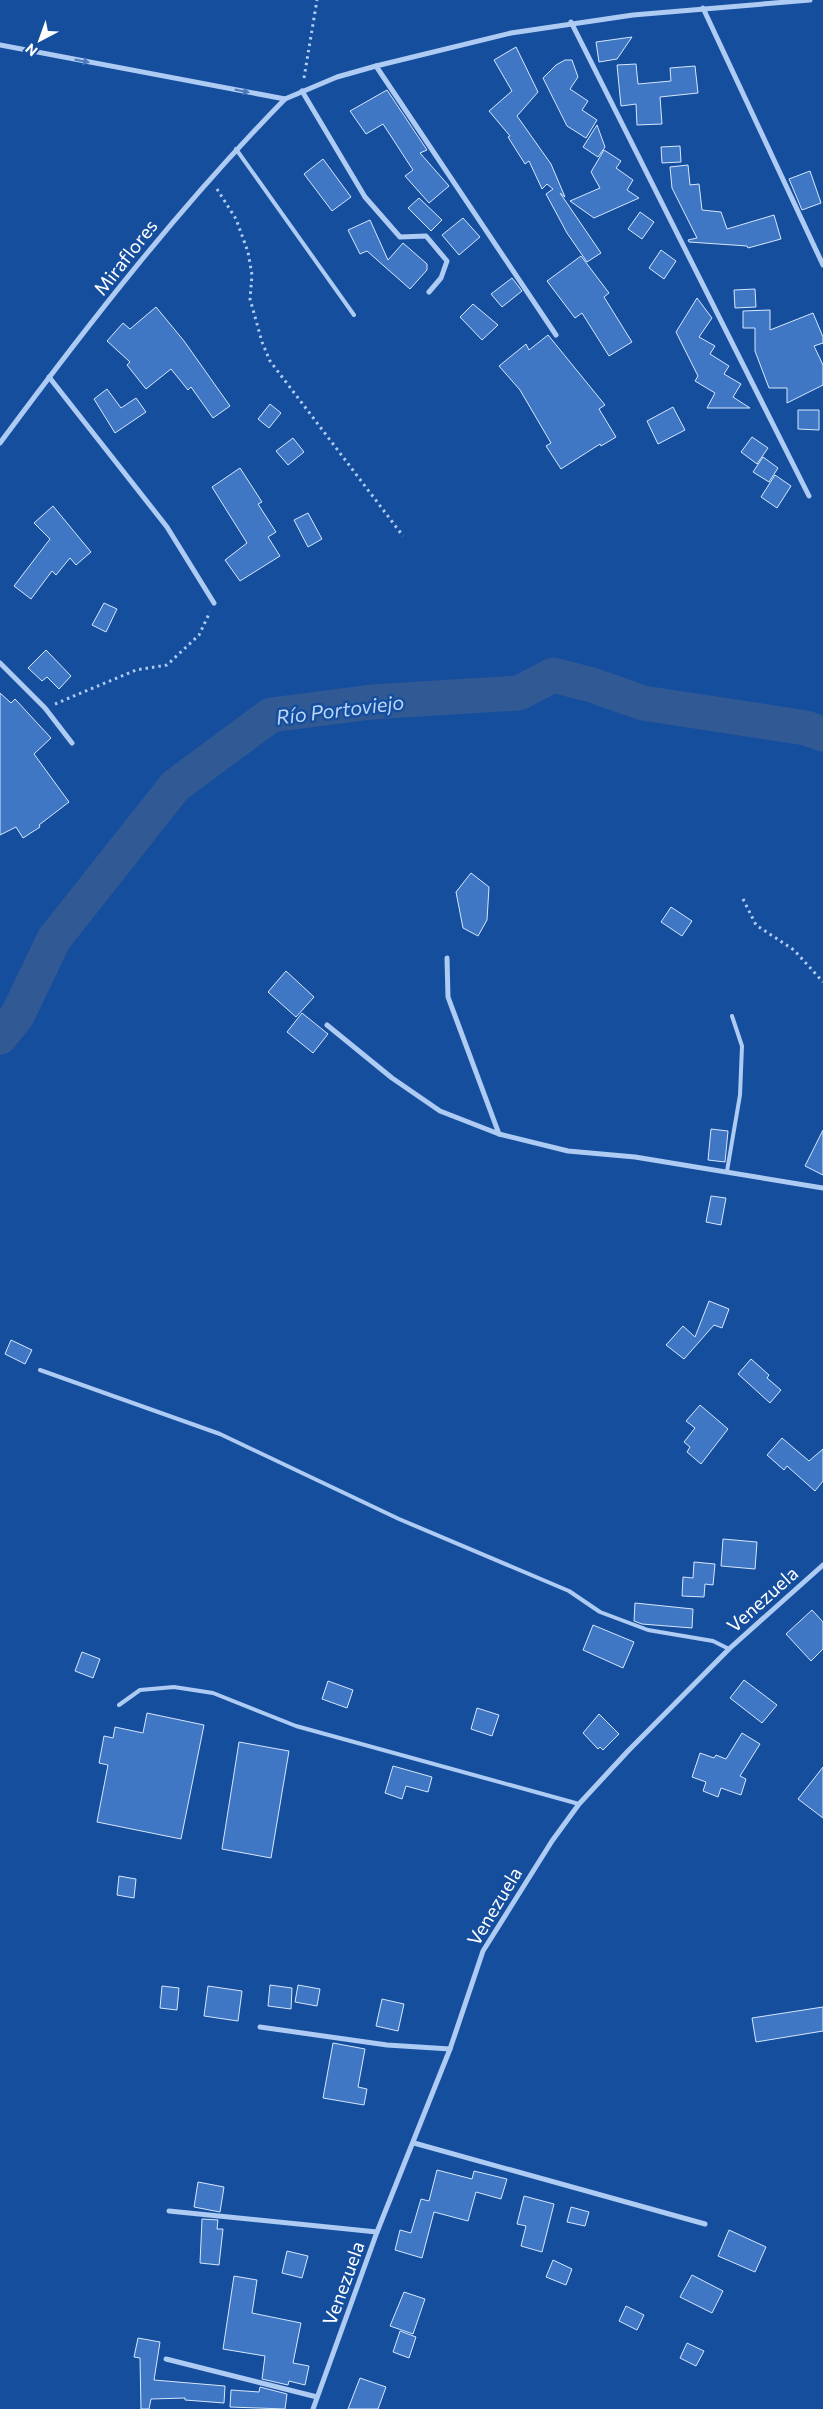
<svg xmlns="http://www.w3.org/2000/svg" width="823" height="2409" font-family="Commissioner,sans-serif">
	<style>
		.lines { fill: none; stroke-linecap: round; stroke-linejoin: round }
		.river { stroke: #315994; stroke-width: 35 }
		.building { fill: #3f77c4; stroke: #d6e7fd }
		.path { stroke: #aecbf3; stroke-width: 3; stroke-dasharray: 2.5 4; stroke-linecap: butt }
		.lane { stroke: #aecbf3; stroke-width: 4 }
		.street { stroke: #aecbf3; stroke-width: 5 }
		.oneway { fill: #4b7abc }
		.labels { text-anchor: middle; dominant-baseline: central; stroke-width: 5; stroke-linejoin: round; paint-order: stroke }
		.street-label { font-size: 19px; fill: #fff; stroke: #164e9e }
		.water-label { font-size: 20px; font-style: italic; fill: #bbd6f9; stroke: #164e9e }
	</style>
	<rect width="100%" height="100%" fill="#164e9e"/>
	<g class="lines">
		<!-- river -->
		<polyline class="river" points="0,1037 17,1016 54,939 175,786 271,715 372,702 519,693 553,675 592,685 643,703 806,728 823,734"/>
	</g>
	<!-- building -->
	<g class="building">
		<polygon points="632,37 617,59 599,62 596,42"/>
		<polygon points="516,47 538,92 517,116 551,164 565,197 560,193 601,253 587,262 567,233 546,194 553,189 547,184 542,189 529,161 525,164 508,137 510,136 489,111 512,91 494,60"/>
		<polygon points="565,60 572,60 578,77 570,89 588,101 582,110 597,120 586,138 567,126 543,78 556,65"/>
		<polygon points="636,64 638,84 671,81 670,68 695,66 698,93 660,97 662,124 637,125 636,104 621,106 617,65"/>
		<polygon points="387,90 427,150 420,153 449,186 429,203 405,176 413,170 383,124 366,134 350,111"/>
		<polygon points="597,125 605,147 598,157 583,147"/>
		<polygon points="680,146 681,162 662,163 661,147"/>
		<polygon points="604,150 621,161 616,168 633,180 627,190 639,198 594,218 570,201 600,188 591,172"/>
		<polygon points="323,159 351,197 332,211 304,174"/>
		<polygon points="688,165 690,185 699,184 702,210 721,212 727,229 774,215 781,239 748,248 747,246 689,242 688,240 697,238 672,188 670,167"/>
		<polygon points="810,171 821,203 802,210 789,179"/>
		<polygon points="419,198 442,220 431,231 408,208"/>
		<polygon points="640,212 654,222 642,239 628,229"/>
		<polygon points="463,218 480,237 459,255 442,235"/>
		<polygon points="370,220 388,260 403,243 427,264 427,270 410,289 367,251 360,254 348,230"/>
		<polygon points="661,250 676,261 664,279 649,268"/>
		<polygon points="581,256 609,293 604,297 632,342 609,356 582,313 575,318 547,281"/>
		<polygon points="512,278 522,291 502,307 491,294"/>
		<polygon points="755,289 756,307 735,308 734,290"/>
		<polygon points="697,298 712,318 699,337 715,346 710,354 729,366 724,374 741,384 733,397 750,408 707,408 715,393 695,381 698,376 676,332"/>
		<polygon points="473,304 498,325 482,340 460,317"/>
		<polygon points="156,307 184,341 230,406 213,418 191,387 188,390 171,369 146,389 127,365 130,362 107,341 123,323 130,329"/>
		<polygon points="770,310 770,330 813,313 823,337 823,343 814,346 823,365 823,385 787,403 787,388 769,388 755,351 755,328 743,328 743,311"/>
		<polygon points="548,335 605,405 599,409 616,437 601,446 600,444 561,469 546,446 551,443 520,390 499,366 526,344 529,350"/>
		<polygon points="107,389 121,408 136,398 146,412 115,433 94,399"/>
		<polygon points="270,404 281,413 269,428 258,419"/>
		<polygon points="673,407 685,430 658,444 647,421"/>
		<polygon points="798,410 819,410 819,430 798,429"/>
		<polygon points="752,437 768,448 757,464 741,452"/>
		<polygon points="293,438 304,452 288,465 276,451"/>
		<polygon points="763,457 778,468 769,482 753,472"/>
		<polygon points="240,468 262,502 258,504 276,532 268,537 280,556 240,581 225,560 247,543 212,487"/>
		<polygon points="775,475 791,486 777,508 761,497"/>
		<polygon points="53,506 91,552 76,565 70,558 56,575 52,571 31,599 14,586 50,539 34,523"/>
		<polygon points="308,513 322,539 308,547 294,520"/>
		<polygon points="104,603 117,609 106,632 92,625"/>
		<polygon points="46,650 71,676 59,689 47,677 42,681 28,668"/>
		<polygon points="0,693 11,703 15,699 51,738 34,754 69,802 39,825 40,827 23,838 16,827 0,835"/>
		<polygon points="471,873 489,887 487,920 478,936 463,928 456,892"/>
		<polygon points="671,907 692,921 682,936 661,922"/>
		<polygon points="286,971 314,997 296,1017 268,992"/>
		<polygon points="302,1013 328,1034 313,1053 287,1032"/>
		<polygon points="711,1129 728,1131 725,1162 708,1160"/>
		<polygon points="823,1130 823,1175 805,1166"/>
		<polygon points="711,1196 726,1198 721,1225 706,1222"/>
		<polygon points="709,1301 729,1309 722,1328 714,1325 684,1359 666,1345 683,1326 695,1337"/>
		<polygon points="11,1340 32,1350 25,1364 5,1354"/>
		<polygon points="751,1359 769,1375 767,1378 781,1390 770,1403 738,1374"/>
		<polygon points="700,1405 728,1429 701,1464 687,1452 690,1447 684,1442 695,1428 686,1421"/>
		<polygon points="782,1438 809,1461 823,1449 823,1481 815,1491 787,1466 784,1470 767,1455"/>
		<polygon points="723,1539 757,1542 755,1569 721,1566"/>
		<polygon points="694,1562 715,1564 713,1585 705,1584 704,1597 682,1596 683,1577 693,1578"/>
		<polygon points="635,1603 693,1609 692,1628 642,1624 634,1621"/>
		<polygon points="812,1610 823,1622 823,1649 811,1661 786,1634"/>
		<polygon points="593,1625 634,1642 623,1668 583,1650"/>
		<polygon points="82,1652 100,1659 93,1678 75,1671"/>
		<polygon points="744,1680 777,1705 762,1723 730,1698"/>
		<polygon points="328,1681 353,1690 347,1708 322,1699"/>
		<polygon points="477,1708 499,1715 492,1736 471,1729"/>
		<polygon points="147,1713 204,1725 181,1839 97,1822 108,1765 99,1763 104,1736 113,1738 115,1727 143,1733"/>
		<polygon points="599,1714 619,1734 603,1750 600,1747 598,1749 583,1733"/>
		<polygon points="742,1733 760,1744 740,1776 746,1779 741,1795 721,1788 718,1797 703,1791 706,1782 692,1777 700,1753 714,1758 716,1755 726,1759"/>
		<polygon points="239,1742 289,1751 271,1858 222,1849"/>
		<polygon points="393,1766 432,1777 428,1792 406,1786 402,1799 385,1793"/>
		<polygon points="823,1767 823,1818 798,1799"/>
		<polygon points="119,1876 136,1879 134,1898 117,1895"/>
		<polygon points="270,1985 292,1988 291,2009 268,2006"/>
		<polygon points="298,1985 320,1989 317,2006 295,2002"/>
		<polygon points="162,1986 179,1988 177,2010 160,2008"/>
		<polygon points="208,1986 242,1991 238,2021 204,2016"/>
		<polygon points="382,1999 404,2004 398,2031 376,2026"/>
		<polygon points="823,2007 823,2031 756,2042 752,2018"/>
		<polygon points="333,2043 365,2049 358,2087 367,2089 364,2105 323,2098"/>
		<polygon points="437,2170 472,2179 474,2171 507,2179 501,2199 476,2192 468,2221 434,2212 422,2258 395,2250 400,2230 411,2233 421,2199 429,2201"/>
		<polygon points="198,2182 224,2187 220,2212 194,2207"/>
		<polygon points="524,2196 554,2204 542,2252 521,2246 526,2226 517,2224"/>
		<polygon points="571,2207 589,2212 585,2226 567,2222"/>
		<polygon points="202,2219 218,2220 217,2229 223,2229 219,2265 200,2263"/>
		<polygon points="729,2230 766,2247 755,2272 718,2256"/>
		<polygon points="287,2251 308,2256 302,2278 282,2273"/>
		<polygon points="553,2260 572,2269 566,2285 546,2277"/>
		<polygon points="692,2275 723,2291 712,2313 680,2297"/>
		<polygon points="234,2276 257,2280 252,2313 301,2323 293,2363 309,2366 305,2385 289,2381 288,2385 262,2379 265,2356 223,2349"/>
		<polygon points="404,2292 425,2299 413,2334 390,2326"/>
		<polygon points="626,2306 644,2315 637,2330 619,2321"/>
		<polygon points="400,2331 416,2337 409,2358 393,2352"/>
		<polygon points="138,2338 160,2342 154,2380 225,2386 224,2403 185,2400 185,2398 151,2399 149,2409 141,2409 140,2358 134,2357"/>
		<polygon points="687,2343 704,2351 696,2366 680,2358"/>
		<polygon points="360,2378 386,2387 378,2409 348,2409"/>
		<polygon points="260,2387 287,2394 285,2409 230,2407 231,2390 259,2392"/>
	</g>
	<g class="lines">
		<!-- path -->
		<g class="path">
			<polyline points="304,78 317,0"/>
			<polyline points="217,189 236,219 248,252 252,275 250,299 262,342 270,361 403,536"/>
			<polyline points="55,704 136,670 167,665 199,635 210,612"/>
			<polyline points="743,899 756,925 794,950 823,982"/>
		</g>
		<!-- lane -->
		<g class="lane">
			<polyline points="236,149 354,315"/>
			<polyline points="727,1171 740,1095 742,1046 732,1016"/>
			<polyline points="40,1370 220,1434 399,1519 569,1591 600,1612 648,1630 713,1641 729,1649"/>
			<polyline points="119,1705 140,1690 174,1687 213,1693 296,1726 579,1804"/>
		</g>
		<!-- street -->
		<g class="street">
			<polyline points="703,8 823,265"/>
			<polyline points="571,22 809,496"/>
			<polyline points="0,45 285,99 337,77 376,66 511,33 633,15 810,0"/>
			<polyline points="376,66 556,335"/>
			<polyline points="302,91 365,197 400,237 426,236 447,261 441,278 429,292"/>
			<polyline points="49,377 167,527 214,603"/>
			<path d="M 0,443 C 89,323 180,206 285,99"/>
			<polyline points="0,663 45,708 72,743"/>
			<polyline points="447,958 448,997 499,1134"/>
			<polyline points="327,1025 392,1078 440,1111 499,1134 568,1151 635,1157 823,1188"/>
			<polyline points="260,2027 387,2045 450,2049"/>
			<polyline points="414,2143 705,2224"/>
			<polyline points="169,2211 377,2232"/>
			<polyline points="166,2359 317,2397"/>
			<polyline points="313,2409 377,2232 450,2049 483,1951 552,1841 579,1804 628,1751 729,1649 823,1565"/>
		</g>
	</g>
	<!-- one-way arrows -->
	<defs><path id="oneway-solid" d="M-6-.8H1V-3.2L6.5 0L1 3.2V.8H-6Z" transform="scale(1.25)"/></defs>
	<g class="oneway">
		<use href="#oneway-solid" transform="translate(82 61) rotate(11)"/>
		<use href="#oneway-solid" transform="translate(242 91) rotate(11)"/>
	</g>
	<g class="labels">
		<!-- street labels -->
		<g class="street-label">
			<text transform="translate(125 257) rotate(-52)">Miraflores</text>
			<text transform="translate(762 1599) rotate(-42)">Venezuela</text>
			<text transform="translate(494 1906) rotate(-59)">Venezuela</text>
			<text transform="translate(343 2283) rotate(-70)">Venezuela</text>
		</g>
		<!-- water labels -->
		<g class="water-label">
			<text transform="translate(340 709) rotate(-7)">Río Portoviejo</text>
		</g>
	</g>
	<!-- north arrow -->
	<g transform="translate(40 40) rotate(221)" stroke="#164e9e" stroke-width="4" paint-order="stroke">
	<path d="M0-4L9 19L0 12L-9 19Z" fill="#ffffff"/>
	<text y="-8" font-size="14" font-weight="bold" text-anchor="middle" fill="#ffffff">N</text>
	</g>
</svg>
